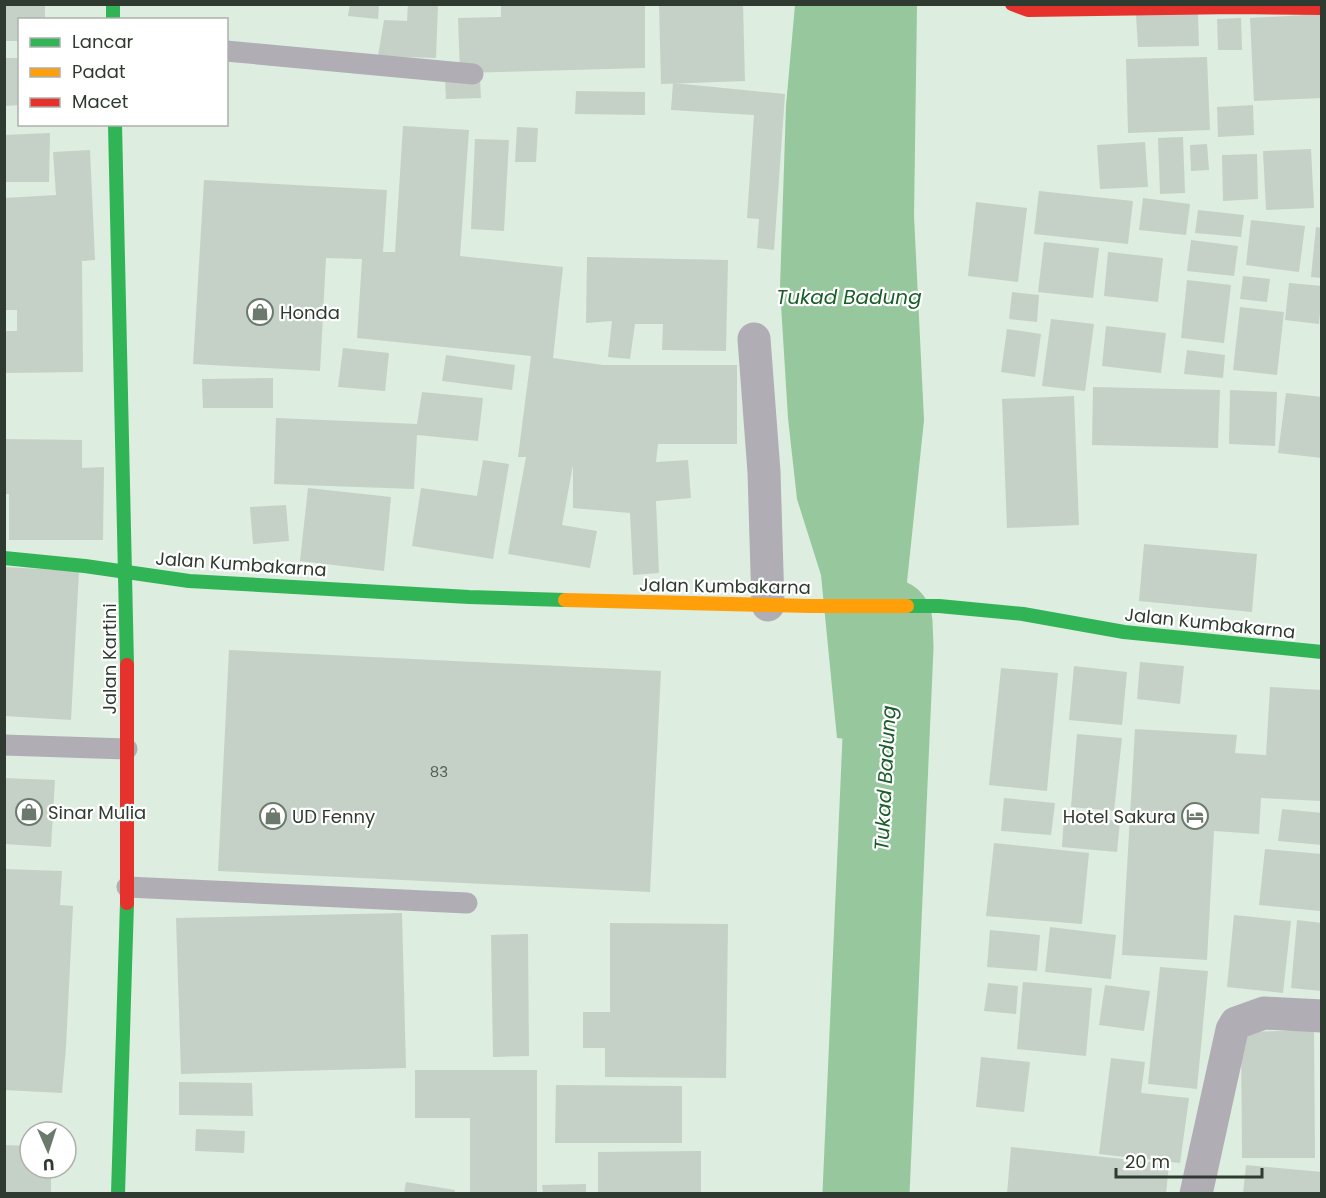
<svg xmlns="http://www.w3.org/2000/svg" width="1326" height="1198" font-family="Poppins,sans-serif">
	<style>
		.water { fill: #96c79d }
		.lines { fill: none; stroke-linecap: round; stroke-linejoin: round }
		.river { stroke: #96c79d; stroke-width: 87 }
		.building { fill: #c5d1c6 }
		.lane { stroke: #b0adb4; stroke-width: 21 }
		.street { stroke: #b0adb4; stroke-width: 33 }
		.fast { stroke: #30b455; stroke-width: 14 }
		.slow { stroke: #ff9f0a; stroke-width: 14 }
		.jam { stroke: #e5322d; stroke-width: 14 }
		.labels { text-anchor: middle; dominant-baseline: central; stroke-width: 4.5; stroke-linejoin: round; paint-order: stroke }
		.number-label { font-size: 15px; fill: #546056 }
		.poi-label { font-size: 18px; fill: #2f3a30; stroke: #fff; text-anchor: start }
		.street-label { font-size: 18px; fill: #2f3a30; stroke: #fff }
		.water-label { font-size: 20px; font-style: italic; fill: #1b5d2b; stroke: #fff }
	</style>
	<rect width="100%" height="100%" fill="#ddeddf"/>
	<!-- water -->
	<polygon class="water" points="795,5 917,5 914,216 924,420 907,582 908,746 837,738 821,575 797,499 788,418 780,288 786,106"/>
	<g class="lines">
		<!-- river -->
		<polyline class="river" points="866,1194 890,647 889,622"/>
	</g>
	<!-- building -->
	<g class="building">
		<polygon points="4,4 45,4 45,20 20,20 20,41 4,41"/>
		<polygon points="350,4 379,4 378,19 348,16"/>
		<polygon points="408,4 438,4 436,58 378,56 384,20 407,21"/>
		<polygon points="501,4 645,4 645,68 460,73 458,18 501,17"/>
		<polygon points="659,4 743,4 745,81 661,84"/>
		<polygon points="1198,14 1199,46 1138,47 1136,15"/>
		<polygon points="1322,14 1322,98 1254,101 1250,18"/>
		<polygon points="1241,18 1242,50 1218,50 1217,19"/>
		<polygon points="1207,57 1210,130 1128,133 1126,59"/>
		<polygon points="4,58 20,58 20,105 4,106"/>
		<polygon points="480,79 481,98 446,99 445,80"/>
		<polygon points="673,83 785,94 774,250 757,248 759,219 747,218 754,115 671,110"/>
		<polygon points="576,91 645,92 645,115 575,114"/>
		<polygon points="1253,105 1254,135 1218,137 1217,107"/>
		<polygon points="403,126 469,130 460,256 563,267 553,358 603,365 737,365 737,444 658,444 656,462 688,460 691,498 656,501 659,573 633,575 630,513 573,508 573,465 562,525 597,531 590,568 508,554 526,457 518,457 531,356 357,338 362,259 326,258 320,371 193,364 204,180 387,190 383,252 395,252"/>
		<polygon points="517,127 538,128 536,162 515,162"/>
		<polygon points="50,133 49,182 4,182 4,135"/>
		<polygon points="1183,137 1185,193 1160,194 1158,138"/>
		<polygon points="475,139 509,140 504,231 471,229"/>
		<polygon points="1145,142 1148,187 1100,189 1097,145"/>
		<polygon points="1207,144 1209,170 1191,171 1190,145"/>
		<polygon points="1311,149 1314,208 1266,210 1263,151"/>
		<polygon points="90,150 95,260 82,261 83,372 4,373 4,331 17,331 17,310 4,310 4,198 56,195 53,152"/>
		<polygon points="1257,154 1258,199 1223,201 1222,155"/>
		<polygon points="1039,191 1133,201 1128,244 1034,234"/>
		<polygon points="1143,198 1190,204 1186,235 1139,230"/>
		<polygon points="976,202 1027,208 1018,282 968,276"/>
		<polygon points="1198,210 1244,215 1241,237 1195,233"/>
		<polygon points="1251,220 1305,226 1299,272 1246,265"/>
		<polygon points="1316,227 1322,228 1322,278 1311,277"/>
		<polygon points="1191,240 1238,246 1234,276 1187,271"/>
		<polygon points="1044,242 1099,248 1093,298 1038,292"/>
		<polygon points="1108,252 1163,258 1158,302 1104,296"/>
		<polygon points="587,257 728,260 726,351 662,350 663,324 635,324 630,359 608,357 612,321 586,323"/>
		<polygon points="1243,276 1270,279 1267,302 1240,299"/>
		<polygon points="1187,280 1231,285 1224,343 1181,338"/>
		<polygon points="1289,283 1322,286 1319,324 1285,320"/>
		<polygon points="1012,292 1039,295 1037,322 1009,319"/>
		<polygon points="1240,307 1284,312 1277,375 1233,370"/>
		<polygon points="1051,319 1094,324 1085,391 1042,386"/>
		<polygon points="1106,326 1166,333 1161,373 1102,366"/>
		<polygon points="1007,329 1041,334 1035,377 1001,372"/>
		<polygon points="343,348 389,353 385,391 338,387"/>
		<polygon points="1187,350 1225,355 1223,378 1184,374"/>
		<polygon points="446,355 515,365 512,390 442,381"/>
		<polygon points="273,378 273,408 203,408 202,379"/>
		<polygon points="1093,387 1220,390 1218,448 1092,445"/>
		<polygon points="1230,390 1277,392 1275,446 1229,444"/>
		<polygon points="422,392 483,398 478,441 417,435 414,489 274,484 276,418 417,424"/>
		<polygon points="1286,393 1322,397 1322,458 1278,453"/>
		<polygon points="1074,396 1079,525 1007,528 1002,399"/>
		<polygon points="4,439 82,440 82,468 104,467 103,540 9,540 9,494 4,494"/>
		<polygon points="483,460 509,464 493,559 412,546 421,488 477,496"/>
		<polygon points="308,488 391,497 384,571 300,561"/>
		<polygon points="286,505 289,541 253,544 250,507"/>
		<polygon points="1144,544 1257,554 1252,612 1139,601"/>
		<polygon points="4,567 79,571 71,720 4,716"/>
		<polygon points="229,650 661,671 650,892 218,871"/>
		<polygon points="1140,662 1184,666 1180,704 1137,699"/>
		<polygon points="1074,666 1127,672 1122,725 1069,720"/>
		<polygon points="1001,668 1058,673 1047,791 989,785"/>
		<polygon points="1270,687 1322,690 1322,801 1261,798 1259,834 1214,831 1207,960 1122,955 1135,729 1237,735 1235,753 1266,755"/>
		<polygon points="1077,734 1122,738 1114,811 1071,807"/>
		<polygon points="4,778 55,780 51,847 4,844"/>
		<polygon points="1004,798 1055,803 1051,835 1001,831"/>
		<polygon points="1282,809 1322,813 1322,845 1278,841"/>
		<polygon points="1064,816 1120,821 1117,852 1062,847"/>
		<polygon points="994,843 1089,853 1082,924 986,916"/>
		<polygon points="1265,849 1322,854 1320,911 1259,905"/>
		<polygon points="4,869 62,871 60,905 73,906 66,1047 62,1093 4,1090"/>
		<polygon points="402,913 406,1068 181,1074 176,918"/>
		<polygon points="1234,915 1291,921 1283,993 1227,987"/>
		<polygon points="1297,920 1322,923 1322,991 1291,988"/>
		<polygon points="610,923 728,924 726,1078 605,1077 605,1048 583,1048 583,1012 610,1012"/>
		<polygon points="1050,927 1116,935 1111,979 1045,972"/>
		<polygon points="990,930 1040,935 1037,971 987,967"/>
		<polygon points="528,934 529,1056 493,1057 491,935"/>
		<polygon points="1160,967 1208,971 1197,1089 1148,1084"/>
		<polygon points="1023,982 1092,988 1086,1056 1017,1049"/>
		<polygon points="988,983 1018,986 1016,1014 984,1011"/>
		<polygon points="1105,985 1150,991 1144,1031 1099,1025"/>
		<polygon points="1314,1030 1315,1158 1242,1158 1241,1032"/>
		<polygon points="981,1057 1030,1062 1024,1112 976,1107"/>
		<polygon points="1111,1058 1145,1062 1141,1093 1189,1098 1180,1163 1099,1154"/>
		<polygon points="415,1070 537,1070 537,1194 470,1194 470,1118 415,1118"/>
		<polygon points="179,1082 252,1083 253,1116 179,1115"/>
		<polygon points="556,1085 682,1086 682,1143 555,1143"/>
		<polygon points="196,1129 245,1131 244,1153 195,1151"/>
		<polygon points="4,1145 30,1146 30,1168 51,1168 51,1194 4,1194"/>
		<polygon points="1011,1147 1169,1164 1166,1194 1007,1194"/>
		<polygon points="701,1151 701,1194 598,1194 598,1152"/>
		<polygon points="1246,1165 1322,1172 1322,1194 1243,1194"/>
		<polygon points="406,1182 455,1190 454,1194 404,1194"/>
		<polygon points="586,1184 586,1194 543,1194 542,1185"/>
	</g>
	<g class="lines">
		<!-- lane -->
		<g class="lane">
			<polyline points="226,51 473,74"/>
			<polyline points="4,745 127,749"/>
			<polyline points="127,887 467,903"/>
		</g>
		<!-- street -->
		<g class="street">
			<polyline points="754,339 764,472 768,605"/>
			<polyline points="1196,1194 1232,1030 1236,1023 1264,1013 1322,1016"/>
		</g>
		<!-- fast -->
		<g class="fast">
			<polyline points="113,4 113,20"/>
			<polyline points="115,124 127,665"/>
			<polyline points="4,558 85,566 189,581 469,597 565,600"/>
			<polyline points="907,606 939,606 1023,614 1124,632 1322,652"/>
			<polyline points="118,1194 127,903"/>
		</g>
		<!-- slow -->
		<polyline class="slow" points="565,600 810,606 907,606"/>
		<!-- jam -->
		<g class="jam">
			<polyline points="1012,4 1028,10 1236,7 1322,8"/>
			<polyline points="127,903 127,665"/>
		</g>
	</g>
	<!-- icons -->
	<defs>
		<symbol id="shop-ring" viewBox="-11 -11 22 22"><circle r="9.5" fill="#fff" stroke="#6c796d" stroke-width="1.5"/><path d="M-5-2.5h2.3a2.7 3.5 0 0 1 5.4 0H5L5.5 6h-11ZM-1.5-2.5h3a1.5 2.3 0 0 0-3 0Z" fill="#6c796d"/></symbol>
		<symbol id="hotel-ring" viewBox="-11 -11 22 22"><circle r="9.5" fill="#fff" stroke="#6c796d" stroke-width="1.5"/><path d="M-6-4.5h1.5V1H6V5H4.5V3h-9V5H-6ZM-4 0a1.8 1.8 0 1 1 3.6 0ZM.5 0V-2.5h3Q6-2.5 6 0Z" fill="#6c796d"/></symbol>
	</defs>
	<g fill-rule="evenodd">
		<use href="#shop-ring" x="245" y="297" width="30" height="30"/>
		<use href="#shop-ring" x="14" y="797" width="30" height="30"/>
		<use href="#shop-ring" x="258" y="801" width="30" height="30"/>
		<use href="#hotel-ring" x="1180" y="801" width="30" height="30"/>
	</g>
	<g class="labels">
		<!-- number labels -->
		<g class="number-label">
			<text x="439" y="771">83</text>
		</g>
		<!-- poi labels -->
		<g class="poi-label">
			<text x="280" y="312">Honda</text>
			<text x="48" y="812">Sinar Mulia</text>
			<text x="292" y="816">UD Fenny</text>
			<text x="1176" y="816" text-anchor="end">Hotel Sakura</text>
		</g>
		<!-- street labels -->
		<g class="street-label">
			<text transform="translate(241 564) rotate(4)">Jalan Kumbakarna</text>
			<text transform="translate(725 586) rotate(1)">Jalan Kumbakarna</text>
			<text transform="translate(1210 623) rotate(6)">Jalan Kumbakarna</text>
			<text transform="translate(109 659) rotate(-90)">Jalan Kartini</text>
		</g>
		<!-- water labels -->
		<g class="water-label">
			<text x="849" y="297">Tukad Badung</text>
			<text transform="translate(885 778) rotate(-87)">Tukad Badung</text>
		</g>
	</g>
	<!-- border -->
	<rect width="1326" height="1198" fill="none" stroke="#2f3a30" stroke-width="12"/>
	<!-- legend -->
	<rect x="18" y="18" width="210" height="108" fill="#ffffff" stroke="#acb0ac" stroke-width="1.5"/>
	<rect x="30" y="38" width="30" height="9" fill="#30b455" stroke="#acb0ac" stroke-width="1.5"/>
	<text x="72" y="48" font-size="18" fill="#2f3a30">Lancar</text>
	<rect x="30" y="68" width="30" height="9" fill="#ff9f0a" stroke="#acb0ac" stroke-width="1.5"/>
	<text x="72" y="78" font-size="18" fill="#2f3a30">Padat</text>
	<rect x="30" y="98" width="30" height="9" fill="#e5322d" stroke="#acb0ac" stroke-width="1.5"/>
	<text x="72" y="108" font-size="18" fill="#2f3a30">Macet</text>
	<!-- north arrow -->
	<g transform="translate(48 1150) rotate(177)"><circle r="28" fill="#ffffff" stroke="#acb0ac" stroke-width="1.5"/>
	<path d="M0-4.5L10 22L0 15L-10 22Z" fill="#6c796d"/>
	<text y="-9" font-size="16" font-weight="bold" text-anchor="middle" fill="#2f3a30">U</text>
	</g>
	<!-- scale -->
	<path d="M1116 1168v9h146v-9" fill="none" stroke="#2f3a30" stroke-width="3"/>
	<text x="1125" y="1168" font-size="18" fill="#2f3a30" stroke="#ffffff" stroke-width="4.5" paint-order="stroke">20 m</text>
</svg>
